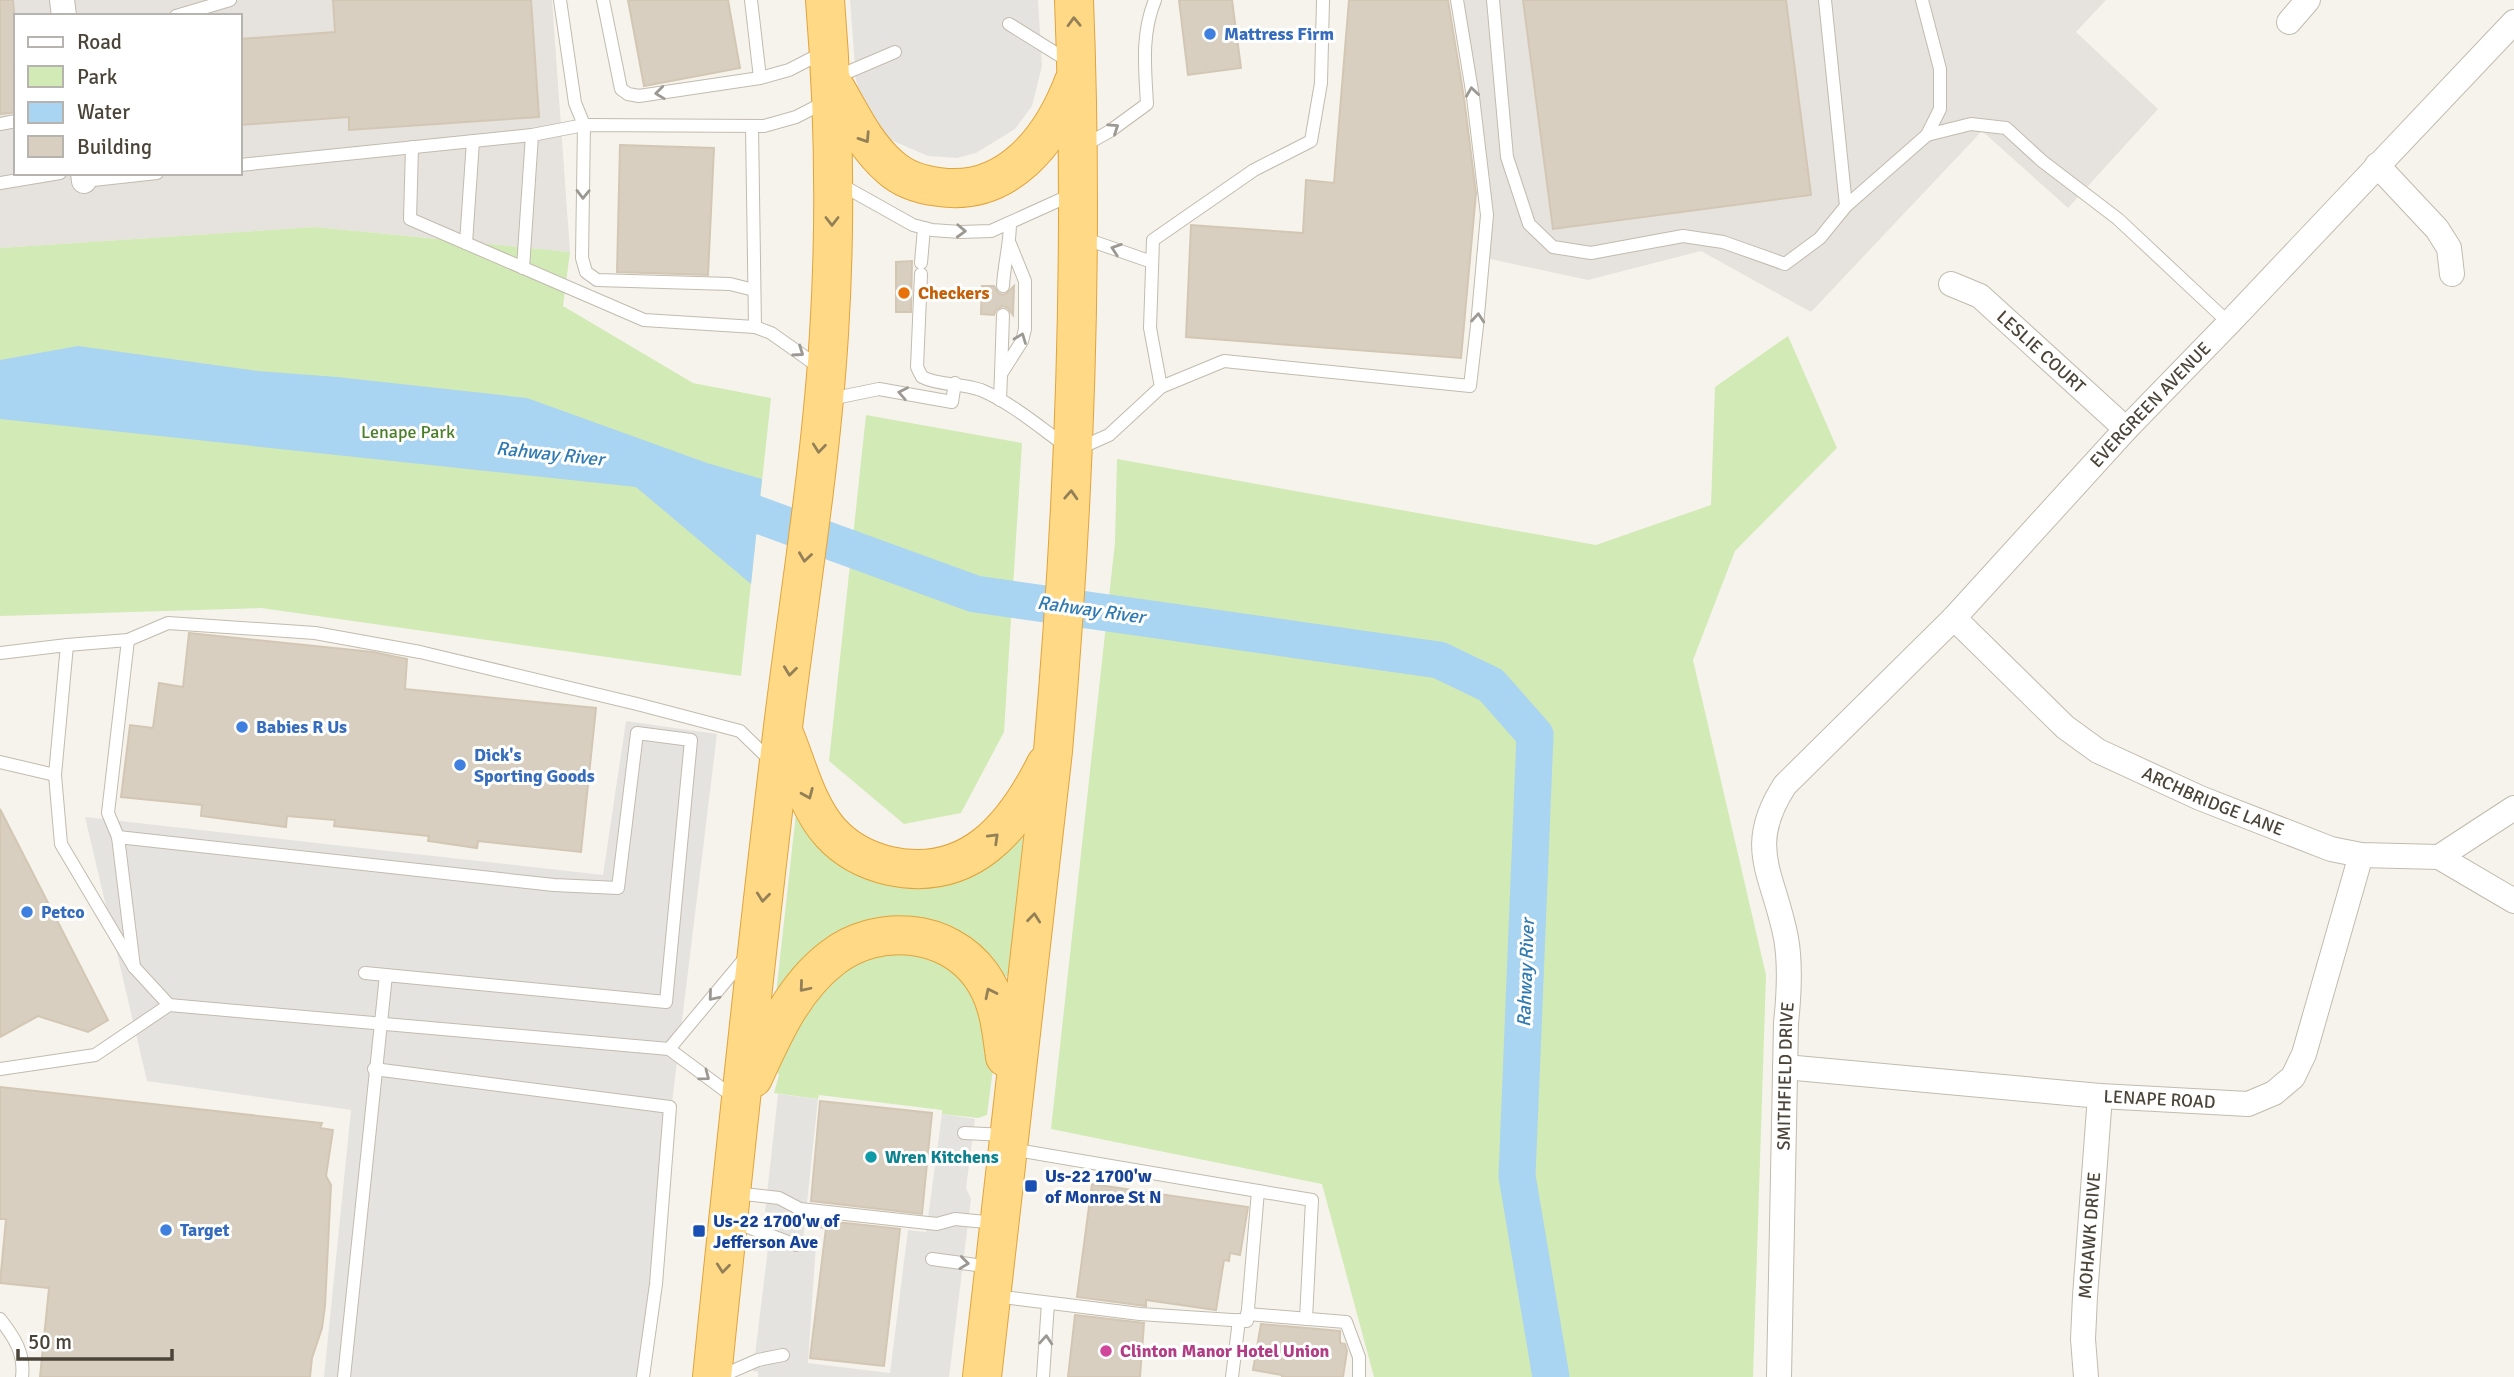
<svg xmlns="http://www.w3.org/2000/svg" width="2514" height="1377" font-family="Signika,sans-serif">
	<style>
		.industrial { fill: #e6e2dd; fill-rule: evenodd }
		.green { fill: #d2eab5 }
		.parking { fill: #e5e3e0 }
		.water { fill: #a9d4f2 }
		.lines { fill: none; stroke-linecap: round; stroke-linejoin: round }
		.river { stroke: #a9d4f2; stroke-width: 37 }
		.building { fill: #d8cfc1; stroke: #d3c7b4; stroke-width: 2 }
		.service-casing { stroke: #c2bbae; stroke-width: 14 }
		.minor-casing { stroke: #c2bbae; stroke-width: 26 }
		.trunk-casing { stroke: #e0a43c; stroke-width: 40 }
		.service { stroke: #fff; stroke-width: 12 }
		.minor { stroke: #fff; stroke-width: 24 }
		.trunk { stroke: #ffd985; stroke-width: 38 }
		.oneway { stroke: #938057 }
		.oneway2 { stroke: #9c9892 }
		.shop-dot { fill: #3f7fe0; stroke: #fff; stroke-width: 2.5 }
		.food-dot { fill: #e8710a; stroke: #fff; stroke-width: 2.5 }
		.culture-dot { fill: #0f9aa8; stroke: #fff; stroke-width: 2.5 }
		.transit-dot { fill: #1a4fb4; stroke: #fff; stroke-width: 2.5 }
		.hotel-dot { fill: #d1479c; stroke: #fff; stroke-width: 2.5 }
		.labels { text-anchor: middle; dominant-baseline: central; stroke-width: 6; stroke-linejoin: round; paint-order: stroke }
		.shop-label { font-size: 18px; font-weight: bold; fill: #366cbe; stroke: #fff; text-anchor: start }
		.food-label { font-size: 18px; font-weight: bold; fill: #c56008; stroke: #fff; text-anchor: start }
		.street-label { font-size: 18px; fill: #4b4439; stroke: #fff }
		.park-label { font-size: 18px; fill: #4a7f2a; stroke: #fff }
		.culture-label { font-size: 18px; font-weight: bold; fill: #0d838f; stroke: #fff; text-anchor: start }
		.transit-label { font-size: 18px; font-weight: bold; fill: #164399; stroke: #fff; text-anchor: start }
		.hotel-label { font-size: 18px; font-weight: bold; fill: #b23c85; stroke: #fff; text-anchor: start }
		.water-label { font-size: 19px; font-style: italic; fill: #2e7ab2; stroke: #fff }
	</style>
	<rect width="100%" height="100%" fill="#f6f3ec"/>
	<!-- industrial -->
	<g class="industrial">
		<path d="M 0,0 L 552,0 L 570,252 L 315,227 L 0,248 ZM 16,16 L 240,16 L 240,173 L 16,173 Z"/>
		<polygon points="1458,0 2106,0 2076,32 2158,109 2068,208 1982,131 1811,312 1701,251 1588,280 1490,259"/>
	</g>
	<!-- green -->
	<g class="green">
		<polygon points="315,227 570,252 563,306 693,383 771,398 741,676 261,608 0,616 0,248"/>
		<polygon points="1788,336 1837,448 1735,551 1693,660 1766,975 1753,1377 1374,1377 1322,1184 1051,1129 1115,542 1117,459 1596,545 1711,505 1715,387"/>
		<polygon points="866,415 1022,443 1004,732 961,813 904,824 829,761"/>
		<polygon points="796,813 854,866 1023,838 1008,975 998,984 941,930 776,994"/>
		<polygon points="900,947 964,973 996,1046 987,1115 978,1118 942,1114 942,1110 819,1095 818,1099 774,1093 779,1075 776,1069 780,1050 836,970"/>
	</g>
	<!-- parking -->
	<g class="parking">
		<polygon points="850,0 1038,0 1042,66 1032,106 1015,129 976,153 957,158 928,156 886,138 864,109 856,80"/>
		<polygon points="626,721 717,734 665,1160 643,1377 324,1377 351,1110 147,1081 85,817 603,875"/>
		<polygon points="778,1094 818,1099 803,1241 816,1243 808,1363 890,1373 908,1230 926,1232 942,1114 975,1119 966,1188 971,1199 949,1377 758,1377 758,1372 753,1371 771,1224 786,1227 788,1225 786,1221 777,1220 777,1213 765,1212"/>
	</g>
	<!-- water -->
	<polygon class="water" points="78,346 257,371 337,377 527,398 707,463 762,479 751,584 636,487 0,419 0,360"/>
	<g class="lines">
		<!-- river -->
		<polyline class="river" points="712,498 975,594 1439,660 1491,685 1535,735 1517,1176 1551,1377"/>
	</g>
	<!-- building -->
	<g class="building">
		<polygon points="0,0 13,0 16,36 16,112 0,114"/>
		<polygon points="333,0 531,0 539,117 349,130 349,117 240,125 240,39 335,32"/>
		<polygon points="628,0 728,0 740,68 644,86"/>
		<polygon points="1179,0 1232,0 1241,68 1188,75"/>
		<polygon points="1349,0 1448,0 1464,98 1476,193 1461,358 1186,337 1191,225 1303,233 1306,180 1334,183"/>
		<polygon points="1523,0 1786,0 1811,195 1553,229"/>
		<polygon points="620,145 714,148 708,275 617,272"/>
		<polygon points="912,261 911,312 896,312 896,262"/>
		<polygon points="982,286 994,286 998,293 1003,295 1007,293 1014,286 1013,315 1008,308 1003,306 996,310 994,315 981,314"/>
		<polygon points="189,633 373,652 407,659 405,689 596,708 581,852 478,841 477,848 428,841 429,836 334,826 335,820 287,816 286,827 201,816 202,805 121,797 130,725 153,728 159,683 183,687"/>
		<polygon points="0,809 108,1020 88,1032 38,1016 0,1037"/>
		<polygon points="0,1087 322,1123 320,1128 333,1130 326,1176 331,1185 325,1306 322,1328 312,1358 310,1377 40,1377 49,1288 0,1283 6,1219 0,1219"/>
		<polygon points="820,1101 932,1113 922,1214 811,1201"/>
		<polygon points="1092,1184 1248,1207 1240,1255 1230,1253 1229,1261 1224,1260 1216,1310 1146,1300 1146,1306 1077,1297"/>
		<polygon points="809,1219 900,1229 884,1366 810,1358 826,1228 808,1226"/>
		<polygon points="1075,1315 1144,1323 1140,1377 1068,1377"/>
		<polygon points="1261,1324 1340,1331 1340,1343 1345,1344 1347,1351 1343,1377 1282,1377 1282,1375 1253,1370"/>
	</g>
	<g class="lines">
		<defs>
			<g id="service">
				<polyline points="603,0 621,89 628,94 639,96 760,78 789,70 822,53"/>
				<polyline points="751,0 760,78"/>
				<polyline points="1493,0 1507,157 1529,224 1553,247 1591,253 1683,236 1723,242 1785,264 1820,238 1846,206 1825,0"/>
				<polyline points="176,16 230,0"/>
				<polyline points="1009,24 1070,62"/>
				<polyline points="834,78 895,52"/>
				<polyline points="0,124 16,121"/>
				<polyline points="752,126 755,327"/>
				<polyline points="1927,135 1971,124 2006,128 2042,161 2118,219 2229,323"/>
				<path d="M 1085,145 L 1110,131 L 1147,104 C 1145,68 1141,34 1155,0"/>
				<polyline points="412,147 410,219 644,320 755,327 771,333 819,367"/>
				<polyline points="240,165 532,135 584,125 575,103 560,0"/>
				<polyline points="84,181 157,173"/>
				<polyline points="0,183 60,173"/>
				<polyline points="838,183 913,225 932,230 960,232 991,231 1073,194"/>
				<polyline points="1846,206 1927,135 1940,109 1940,69 1922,0"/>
				<polyline points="1083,238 1152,262"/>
				<polyline points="466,243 473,141"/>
				<polyline points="921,263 924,228"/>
				<polyline points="523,268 532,135"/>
				<path d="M 921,274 L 917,367 L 922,377 C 940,386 962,383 981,390 C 1014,404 1044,431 1073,451 L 1109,435 L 1161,387 L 1150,328 L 1153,240 L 1254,170 L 1311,141 L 1321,83 L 1323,0"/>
				<path d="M 1003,286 C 1004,264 1010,245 1010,223"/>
				<polyline points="754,290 730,284 597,280 586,272 582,258 584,125 764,126 796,117 827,101"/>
				<polyline points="1001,374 1003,315"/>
				<polyline points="1161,387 1224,361 1470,386 1477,326 1487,215 1473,97 1457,0"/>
				<polyline points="830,399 879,389 952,402 955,383"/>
				<polyline points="1000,400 1001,374 1022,341 1025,329 1025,281 1010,244"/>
				<polyline points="67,645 128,640 168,623 315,633 420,652 637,704 740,731 771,761"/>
				<polyline points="0,653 67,645 55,775 61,844 134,967 169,1005"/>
				<polyline points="0,762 55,775"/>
				<polyline points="118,837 108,813 128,640"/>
				<polyline points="134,967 118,837 554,885 618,888 637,733 691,740 666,1002 386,975 344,1377"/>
				<polyline points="365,973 386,975"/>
				<polyline points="669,1049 745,958"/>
				<polyline points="0,1069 95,1055 169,1005 669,1049 735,1098"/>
				<polyline points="374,1069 670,1107 656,1284 643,1377"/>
				<polyline points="964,1133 1006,1135"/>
				<polyline points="1258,1191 1312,1200 1306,1319"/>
				<polyline points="735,1193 779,1198 800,1209 937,1224 955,1219 996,1223"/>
				<polyline points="732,1221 796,1245"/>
				<polyline points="932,1259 991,1267"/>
				<polyline points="995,1296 1140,1314 1247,1321 1258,1191 1011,1149"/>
				<polyline points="1247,1314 1346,1322 1359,1357 1359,1377"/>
				<path d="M 0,1319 C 14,1337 25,1353 22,1377"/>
				<polyline points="719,1377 758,1360 783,1355"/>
				<polyline points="1043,1377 1048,1303"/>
				<polyline points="1232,1377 1239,1320"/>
			</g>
			<g id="minor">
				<polyline points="62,0 64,16"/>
				<polyline points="2289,22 2308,0"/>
				<polyline points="2377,165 2437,229 2449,248 2452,274"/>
				<polyline points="83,173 84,181"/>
				<path id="s1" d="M 1951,284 L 1980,296 L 2126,429"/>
				<path id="s2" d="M 1954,618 L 2065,727 L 2098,751 L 2200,798 L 2331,849 L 2361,855 L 2439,857 L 2514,901"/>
				<polyline points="2439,857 2514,808"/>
				<path id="s3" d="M 1785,1067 L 2100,1096 L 2248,1104 L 2274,1093 L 2293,1077 L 2304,1054 L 2361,855"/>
				<path id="s4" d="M 1779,1377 L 1786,1023 C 1789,995 1791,966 1786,938 C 1774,874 1744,848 1785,785 L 1954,618 L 2126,429 L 2229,323 L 2514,22"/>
				<path id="s5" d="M 2086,1377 L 2083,1339 L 2085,1296 L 2100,1096"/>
			</g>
			<g id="trunk">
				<path d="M 833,84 C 850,112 864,145 890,167 C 903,179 922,185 939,187 C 1008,197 1052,139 1074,81"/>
				<path d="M 785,736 C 798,768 807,806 830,832 C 846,850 868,861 890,866 C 969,883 1014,828 1046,764"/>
				<path d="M 753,1078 C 773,1034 793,988 832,958 C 877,923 947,928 981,975 C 999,1000 1001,1028 1005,1057"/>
				<path d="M 712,1377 C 734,1160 757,944 783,727 C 799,596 821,465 829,334 C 836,223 834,110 825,0"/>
				<path d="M 982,1377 L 1053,751 C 1075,500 1084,252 1074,0"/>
			</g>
		</defs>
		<!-- service casing -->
		<use href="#service" class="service-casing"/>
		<!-- minor casing -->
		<use href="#minor" class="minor-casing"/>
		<!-- trunk casing -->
		<use href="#trunk" class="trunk-casing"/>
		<!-- service -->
		<use href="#service" class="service"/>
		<!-- minor -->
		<use href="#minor" class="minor"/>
		<!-- trunk -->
		<use href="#trunk" class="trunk"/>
	</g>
	<!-- one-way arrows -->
	<defs><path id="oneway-chevron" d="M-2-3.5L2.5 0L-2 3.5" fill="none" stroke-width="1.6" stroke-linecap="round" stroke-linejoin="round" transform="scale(1.75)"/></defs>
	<g class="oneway">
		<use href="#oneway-chevron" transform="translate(1074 22) rotate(-92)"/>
		<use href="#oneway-chevron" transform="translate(865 138) rotate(57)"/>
		<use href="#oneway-chevron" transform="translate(832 221) rotate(90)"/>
		<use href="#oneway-chevron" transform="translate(819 448) rotate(96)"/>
		<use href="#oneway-chevron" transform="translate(1071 495) rotate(-87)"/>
		<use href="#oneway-chevron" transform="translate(805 557) rotate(98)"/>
		<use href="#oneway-chevron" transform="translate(790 671) rotate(97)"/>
		<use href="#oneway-chevron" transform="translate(808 794) rotate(67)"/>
		<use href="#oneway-chevron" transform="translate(994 838) rotate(-44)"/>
		<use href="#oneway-chevron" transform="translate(763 897) rotate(96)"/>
		<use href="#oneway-chevron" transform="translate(1034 918) rotate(-84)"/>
		<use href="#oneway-chevron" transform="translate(804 987) rotate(130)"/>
		<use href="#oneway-chevron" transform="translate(990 993) rotate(-116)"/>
		<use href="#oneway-chevron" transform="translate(723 1268) rotate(96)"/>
	</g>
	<g class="oneway2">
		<use href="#oneway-chevron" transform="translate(1472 92) rotate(-98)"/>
		<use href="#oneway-chevron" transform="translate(660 93) rotate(173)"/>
		<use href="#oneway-chevron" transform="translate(1114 128) rotate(-34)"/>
		<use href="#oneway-chevron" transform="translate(583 194) rotate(91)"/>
		<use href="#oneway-chevron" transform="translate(961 231) rotate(2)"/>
		<use href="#oneway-chevron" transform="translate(1116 249) rotate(-161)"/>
		<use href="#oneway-chevron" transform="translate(1478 318) rotate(-85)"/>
		<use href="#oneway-chevron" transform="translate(1021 338) rotate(-69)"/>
		<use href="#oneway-chevron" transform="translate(799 352) rotate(35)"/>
		<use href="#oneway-chevron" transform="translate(903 393) rotate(-169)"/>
		<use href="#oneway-chevron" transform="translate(713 996) rotate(130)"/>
		<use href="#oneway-chevron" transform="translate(705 1076) rotate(37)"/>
		<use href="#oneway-chevron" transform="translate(964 1263) rotate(7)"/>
		<use href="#oneway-chevron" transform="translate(1046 1340) rotate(-86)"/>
	</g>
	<!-- markers -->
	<g class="shop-dot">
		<circle cx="1210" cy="34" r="7"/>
		<circle cx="242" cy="727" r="7"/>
		<circle cx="460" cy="765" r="7"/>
		<circle cx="27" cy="912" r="7"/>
		<circle cx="166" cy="1230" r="7"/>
	</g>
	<circle class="food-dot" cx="904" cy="293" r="7"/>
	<circle class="culture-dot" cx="871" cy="1157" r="7"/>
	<g class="transit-dot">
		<rect x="1024" y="1179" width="14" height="14" rx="3.5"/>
		<rect x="692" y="1224" width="14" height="14" rx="3.5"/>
	</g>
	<circle class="hotel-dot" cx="1106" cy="1351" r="7"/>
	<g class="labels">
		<!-- shop labels -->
		<g class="shop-label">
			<text x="1224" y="34">Mattress Firm</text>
			<text x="256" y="727">Babies R Us</text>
			<text x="474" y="755">Dick's<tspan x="474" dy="21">Sporting Goods</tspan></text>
			<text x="41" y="912">Petco</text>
			<text x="180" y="1230">Target</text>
		</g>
		<!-- food labels -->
		<g class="food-label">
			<text x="918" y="293">Checkers</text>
		</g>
		<!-- street labels -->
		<g class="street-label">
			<text stroke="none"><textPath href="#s1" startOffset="114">LESLIE COURT</textPath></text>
			<text stroke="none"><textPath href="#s4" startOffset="1127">EVERGREEN AVENUE</textPath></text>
			<text stroke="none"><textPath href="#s2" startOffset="322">ARCHBRIDGE LANE</textPath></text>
			<text stroke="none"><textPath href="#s4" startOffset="301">SMITHFIELD DRIVE</textPath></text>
			<text stroke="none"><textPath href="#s3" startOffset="376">LENAPE ROAD</textPath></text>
			<text stroke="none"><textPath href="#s5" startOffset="142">MOHAWK DRIVE</textPath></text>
		</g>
		<!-- park labels -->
		<g class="park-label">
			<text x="408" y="432">Lenape Park</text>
		</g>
		<!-- culture labels -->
		<g class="culture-label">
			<text x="885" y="1157">Wren Kitchens</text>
		</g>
		<!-- transit labels -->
		<g class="transit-label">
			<text x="1045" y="1176">Us-22 1700'w<tspan x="1045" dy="21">of Monroe St N</tspan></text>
			<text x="713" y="1221">Us-22 1700'w of<tspan x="713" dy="21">Jefferson Ave</tspan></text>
		</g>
		<!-- hotel labels -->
		<g class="hotel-label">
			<text x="1120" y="1351">Clinton Manor Hotel Union</text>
		</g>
		<!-- water labels -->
		<g class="water-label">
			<text transform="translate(550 454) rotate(6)">Rahway River</text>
			<text transform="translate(1091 610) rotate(8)">Rahway River</text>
			<text transform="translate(1526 973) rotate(-88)">Rahway River</text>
		</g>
	</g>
	<!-- legend -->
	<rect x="14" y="14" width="228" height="161" fill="#ffffff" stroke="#b7b4b0" stroke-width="2"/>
	<rect x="28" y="37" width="35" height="10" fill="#ffffff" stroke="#b7b4b0" stroke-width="2"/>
	<text x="77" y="49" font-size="21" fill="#4b4439">Road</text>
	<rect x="28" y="66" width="35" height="21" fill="#d2eab5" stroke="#b7b4b0" stroke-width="2"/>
	<text x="77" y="84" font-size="21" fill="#4b4439">Park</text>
	<rect x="28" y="102" width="35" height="21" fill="#a9d4f2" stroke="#b7b4b0" stroke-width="2"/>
	<text x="77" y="119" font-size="21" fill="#4b4439">Water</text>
	<rect x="28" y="136" width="35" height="21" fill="#d8cfc1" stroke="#b7b4b0" stroke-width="2"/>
	<text x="77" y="154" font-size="21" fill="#4b4439">Building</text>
	<!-- scale -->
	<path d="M18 1349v10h154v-10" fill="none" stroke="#4b4439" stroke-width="3.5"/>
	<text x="28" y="1349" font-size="21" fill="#4b4439" stroke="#ffffff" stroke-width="5" paint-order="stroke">50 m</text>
</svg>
